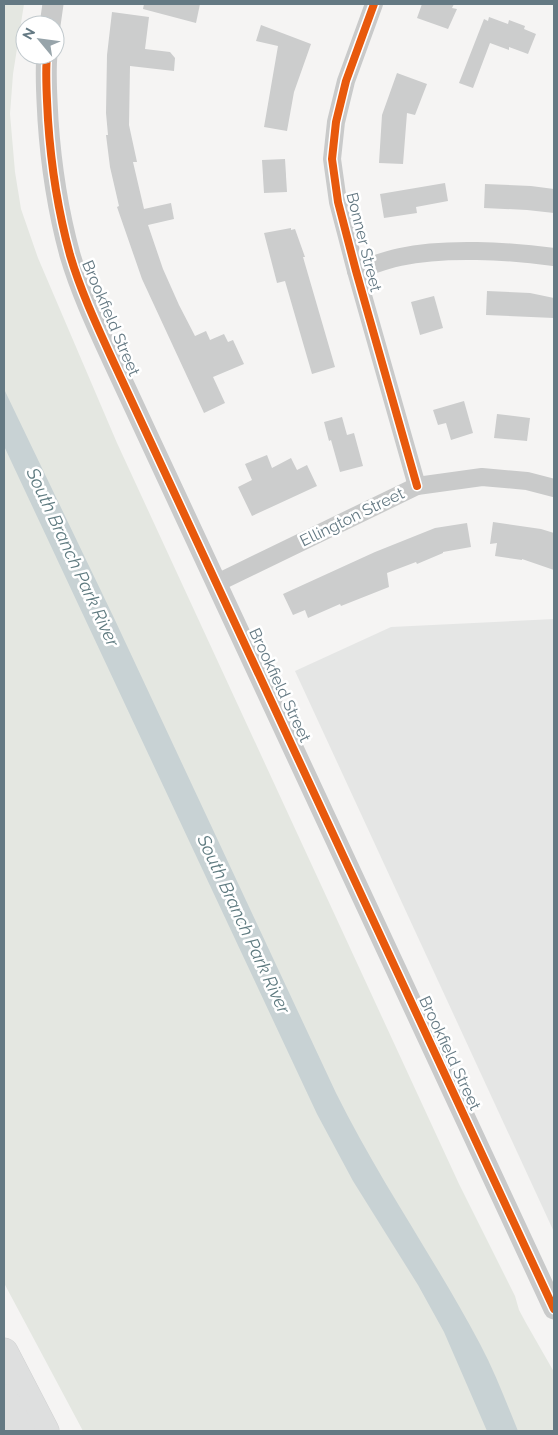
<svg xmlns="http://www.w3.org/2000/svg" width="558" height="1435" font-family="Raleway,sans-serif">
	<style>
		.built { fill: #e5e6e5 }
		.green { fill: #e4e7e1 }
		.water { fill: #c8d2d4 }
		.building { fill: #cccdcd }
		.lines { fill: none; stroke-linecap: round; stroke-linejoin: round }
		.motorway-casing { stroke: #d1d2d2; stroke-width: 29 }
		.minor { stroke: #c9caca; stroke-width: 18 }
		.tertiary { stroke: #c9caca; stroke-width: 21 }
		.motorway { stroke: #dedfdf; stroke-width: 28 }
		.cycleway-casing { stroke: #fff; stroke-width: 11 }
		.cycleway { stroke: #e8590c; stroke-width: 8 }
		.labels { text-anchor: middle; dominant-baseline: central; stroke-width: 5; stroke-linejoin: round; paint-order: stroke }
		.street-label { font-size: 16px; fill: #647983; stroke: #fff }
		.water-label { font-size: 18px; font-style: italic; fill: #5f7b80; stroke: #fff }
	</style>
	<rect width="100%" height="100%" fill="#f5f4f3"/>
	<!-- built -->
	<polygon class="built" points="554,619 554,1232 295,671 391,627"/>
	<!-- green -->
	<polygon class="green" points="4,4 24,4 13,74 10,114 15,172 21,209 38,258 117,443 459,1184 515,1296 519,1310 526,1323 554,1372 554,1431 83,1431 4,1283"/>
	<!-- water -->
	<path class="water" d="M 4,389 L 114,618 L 336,1093 C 379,1180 435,1259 480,1344 C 495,1372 506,1402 518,1431 L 487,1431 L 444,1332 L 418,1285 L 353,1181 L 317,1114 L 4,446 Z"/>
	<!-- building -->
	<g class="building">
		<polygon points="144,4 200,4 196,23 143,9"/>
		<polygon points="422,4 454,4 452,8 457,9 448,29 417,18"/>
		<polygon points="112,12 149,17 145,49 170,52 175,58 174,71 130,66 129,125 137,162 133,162 144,209 171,203 174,219 148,225 163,269 179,305 195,336 206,331 210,340 224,334 228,342 233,340 244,364 213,377 225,403 204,413 142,279 117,207 119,206 110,167 106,135 108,135 106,113 107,55"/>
		<polygon points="489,17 508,24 509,20 525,26 524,29 536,34 528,54 509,47 509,50 490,43 473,88 459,83 484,19 488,21"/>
		<polygon points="261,25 311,44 294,92 287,131 264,127 278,46 256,41"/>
		<polygon points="397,73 427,84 415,115 407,113 403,164 379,163 382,115"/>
		<polygon points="285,159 287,192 264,193 262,160"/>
		<polygon points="445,183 448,201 416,207 417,213 384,218 380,194"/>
		<polygon points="485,184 531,186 554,189 554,213 527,210 484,208"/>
		<polygon points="291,228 291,230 295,229 305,257 303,257 335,367 312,374 285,281 277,283 264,233"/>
		<polygon points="487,291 530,293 554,298 554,318 486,315"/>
		<polygon points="434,296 443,328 420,335 411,302"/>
		<polygon points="464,401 473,433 451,440 446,423 438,425 433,410"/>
		<polygon points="497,414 530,418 527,441 494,438"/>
		<polygon points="342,417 347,435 354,433 363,466 340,472 331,440 329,441 324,422"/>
		<polygon points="267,455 272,468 291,458 297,470 307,465 317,486 252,516 238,487 252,480 245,464"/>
		<polygon points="493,522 541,529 554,533 554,570 522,559 522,560 495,556 497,543 490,544"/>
		<polygon points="467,523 471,547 443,552 443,553 417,564 416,562 387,573 389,587 341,606 340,604 308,618 305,610 293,615 283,594 375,552 435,528"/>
	</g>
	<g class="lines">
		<defs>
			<g id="motorway">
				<polyline points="4,1352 45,1431"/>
				<polyline points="4,1398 21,1431"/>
			</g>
		</defs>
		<!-- motorway casing -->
		<use href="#motorway" class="motorway-casing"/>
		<!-- minor -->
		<g class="minor">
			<polyline points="374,4 346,81 336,122 332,159 338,202 356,271 417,486"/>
			<path d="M 356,271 C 370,266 385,260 400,257 C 445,247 509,251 554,257"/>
			<polyline points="217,583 417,486 482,477 527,481 554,488"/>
		</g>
		<!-- tertiary -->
		<g class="tertiary">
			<polyline points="50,25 53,4"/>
			<path d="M 47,55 C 45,76 47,98 48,120 C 51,165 58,211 70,255 C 81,292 97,326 113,361 L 554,1309"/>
		</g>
		<!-- motorway -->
		<use href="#motorway" class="motorway"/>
		<defs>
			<g id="cycleway">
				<polyline points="374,4 346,81 336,122 332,159 338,202 356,271 417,486"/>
				<path d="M 47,55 C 45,76 47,98 48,120 C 51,165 58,211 70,255 C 81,292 97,326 113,361 L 554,1309"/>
			</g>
		</defs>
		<!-- cycleway casing -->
		<use href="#cycleway" class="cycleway-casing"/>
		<!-- cycleway -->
		<use href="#cycleway" class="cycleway"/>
	</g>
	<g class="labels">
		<!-- street labels -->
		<g class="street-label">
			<text transform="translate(364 242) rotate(76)">Bonner Street</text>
			<text transform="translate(111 318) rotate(67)">Brookfield Street</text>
			<text transform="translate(352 517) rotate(-26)">Ellington Street</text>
			<text transform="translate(280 685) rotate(65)">Brookfield Street</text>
			<text transform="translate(450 1053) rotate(65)">Brookfield Street</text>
		</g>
		<!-- water labels -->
		<g class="water-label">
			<text transform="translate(73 557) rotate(65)">South Branch Park River</text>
			<text transform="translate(244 924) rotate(65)">South Branch Park River</text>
		</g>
	</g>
	<!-- border -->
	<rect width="558" height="1435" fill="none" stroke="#647983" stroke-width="10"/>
	<!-- north arrow -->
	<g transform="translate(40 40) rotate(299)"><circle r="24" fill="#ffffff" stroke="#c1c9cd"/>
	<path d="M0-4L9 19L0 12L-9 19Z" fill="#97a4aa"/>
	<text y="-8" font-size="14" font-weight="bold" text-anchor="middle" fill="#647983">N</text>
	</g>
</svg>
